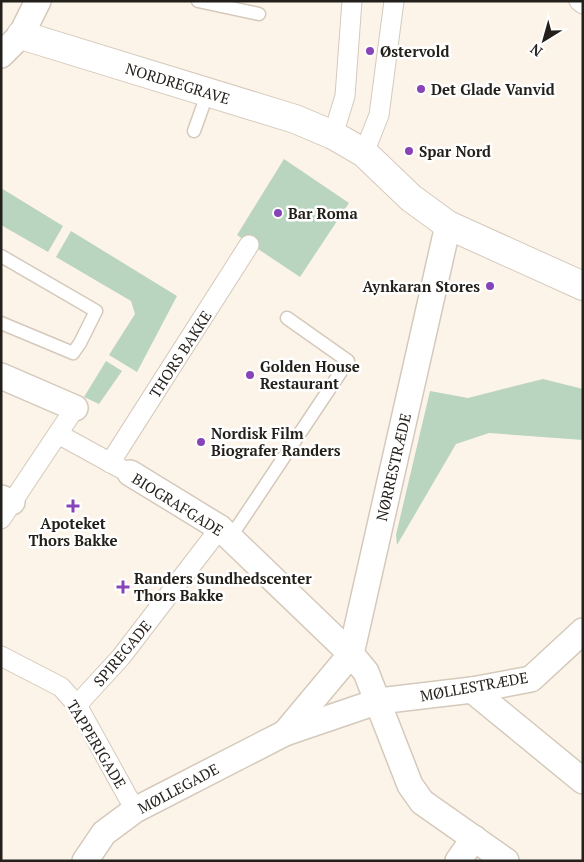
<svg xmlns="http://www.w3.org/2000/svg" width="584" height="862" font-family="'PT Serif',serif">
	<style>
		.green { fill: #b9d4bf }
		.lines { fill: none; stroke-linecap: round; stroke-linejoin: round }
		.service-casing { stroke: #d4c9bb; stroke-width: 15 }
		.pedestrian-casing { stroke: #d4c9bb; stroke-width: 21 }
		.minor-casing { stroke: #d4c9bb; stroke-width: 28 }
		.tertiary-casing { stroke: #d4c9bb; stroke-width: 30 }
		.service { stroke: #fff; stroke-width: 12 }
		.pedestrian { stroke: #fff; stroke-width: 19 }
		.minor { stroke: #fff; stroke-width: 25 }
		.tertiary { stroke: #fff; stroke-width: 28 }
		.poi-dot { fill: #8644b8; stroke: #fff; stroke-width: 2 }
		.labels { text-anchor: middle; dominant-baseline: central; stroke-width: 5; stroke-linejoin: round; paint-order: stroke }
		.poi-label { font-size: 15px; font-weight: bold; fill: #231f1a; stroke: #fff; text-anchor: start }
		.street-label { font-size: 15px; fill: #231f1a; stroke: #fff }
	</style>
	<rect width="100%" height="100%" fill="#fdf4e9"/>
	<!-- green -->
	<g class="green">
		<polygon points="284,159 349,203 300,277 237,235"/>
		<polygon points="1,188 63,226 48,252 1,225"/>
		<polygon points="71,231 177,296 137,372 109,355 135,314 131,301 56,257"/>
		<polygon points="106,361 122,371 99,404 84,397"/>
		<polygon points="543,379 583,389 583,440 489,433 456,444 397,545 396,535 430,391 468,398"/>
	</g>
	<g class="lines">
		<defs>
			<g id="service">
				<polyline points="198,1 259,14"/>
				<polyline points="194,131 208,92"/>
				<polyline points="1,256 96,311 80,343 73,353 1,323"/>
				<polyline points="230,538 348,361 287,318"/>
			</g>
			<g id="pedestrian">
				<polyline points="579,1 583,4"/>
				<polyline points="333,135 345,96 352,1"/>
				<polyline points="364,153 379,115 394,1"/>
				<polyline points="58,434 120,468"/>
				<polyline points="110,463 249,245"/>
				<polyline points="1,519 75,408"/>
				<polyline points="1,656 61,687 77,705 135,810"/>
				<polyline points="77,705 121,657 220,528"/>
			</g>
			<g id="minor">
				<polyline points="1,55 21,35 38,1"/>
				<polyline points="448,225 351,654 366,672 410,785 422,802 506,861"/>
				<polyline points="1,376 75,408"/>
				<polyline points="130,473 220,528 351,654 285,733"/>
				<polyline points="1,498 12,502"/>
				<polyline points="472,690 583,781"/>
				<polyline points="85,861 104,833 135,810 285,733 379,701 472,690 531,679 583,631"/>
				<polyline points="458,861 474,838"/>
			</g>
			<polyline id="tertiary" points="21,35 295,119 333,135 364,153 411,198 448,225 583,286"/>
		</defs>
		<!-- service casing -->
		<use href="#service" class="service-casing"/>
		<!-- pedestrian casing -->
		<use href="#pedestrian" class="pedestrian-casing"/>
		<!-- minor casing -->
		<use href="#minor" class="minor-casing"/>
		<!-- tertiary casing -->
		<use href="#tertiary" class="tertiary-casing"/>
		<!-- service -->
		<use href="#service" class="service"/>
		<!-- pedestrian -->
		<use href="#pedestrian" class="pedestrian"/>
		<!-- minor -->
		<use href="#minor" class="minor"/>
		<!-- tertiary -->
		<use href="#tertiary" class="tertiary"/>
	</g>
	<!-- markers -->
	<g class="poi-dot">
		<circle cx="370" cy="51" r="5"/>
		<circle cx="421" cy="89" r="5"/>
		<circle cx="409" cy="151" r="5"/>
		<circle cx="278" cy="213" r="5"/>
		<circle cx="490" cy="286" r="5"/>
		<circle cx="250" cy="375" r="5"/>
		<circle cx="201" cy="442" r="5"/>
		<path d="M70.5 498.5h5v5h5v5h-5v5h-5v-5h-5v-5h5z"/>
		<path d="M120.5 579.5h5v5h5v5h-5v5h-5v-5h-5v-5h5z"/>
	</g>
	<g class="labels">
		<!-- poi labels -->
		<g class="poi-label">
			<text x="380" y="51">Østervold</text>
			<text x="431" y="89">Det Glade Vanvid</text>
			<text x="419" y="151">Spar Nord</text>
			<text x="288" y="213">Bar Roma</text>
			<text x="480" y="286" text-anchor="end">Aynkaran Stores</text>
			<text x="260" y="366">Golden House<tspan x="260" dy="17">Restaurant</tspan></text>
			<text x="211" y="433">Nordisk Film<tspan x="211" dy="17">Biografer Randers</tspan></text>
			<text x="73" y="523" text-anchor="middle">Apoteket<tspan x="73" dy="17">Thors Bakke</tspan></text>
			<text x="134" y="578">Randers Sundhedscenter<tspan x="134" dy="17">Thors Bakke</tspan></text>
		</g>
		<!-- street labels -->
		<g class="street-label">
			<text transform="translate(178 83) rotate(17)">NORDREGRAVE</text>
			<text transform="translate(180 354) rotate(-57)">THORS BAKKE</text>
			<text transform="translate(393 467) rotate(-77)">NØRRESTRÆDE</text>
			<text transform="translate(178 504) rotate(32)">BIOGRAFGADE</text>
			<text transform="translate(122 653) rotate(-50)">SPIREGADE</text>
			<text transform="translate(474 686) rotate(-10)">MØLLESTRÆDE</text>
			<text transform="translate(97 744) rotate(59)">TAPPERIGADE</text>
			<text transform="translate(178 788) rotate(-28)">MØLLEGADE</text>
		</g>
	</g>
	<!-- border -->
	<rect width="584" height="862" fill="none" stroke="#231f1a" stroke-width="5"/>
	<!-- north arrow -->
	<g transform="translate(544 40) rotate(217)" stroke="#ffffff" stroke-width="4" paint-order="stroke">
	<path d="M0-4L9 19L0 12L-9 19Z" fill="#231f1a"/>
	<text y="-8" font-size="14" font-weight="bold" text-anchor="middle" fill="#231f1a">N</text>
	</g>
</svg>
